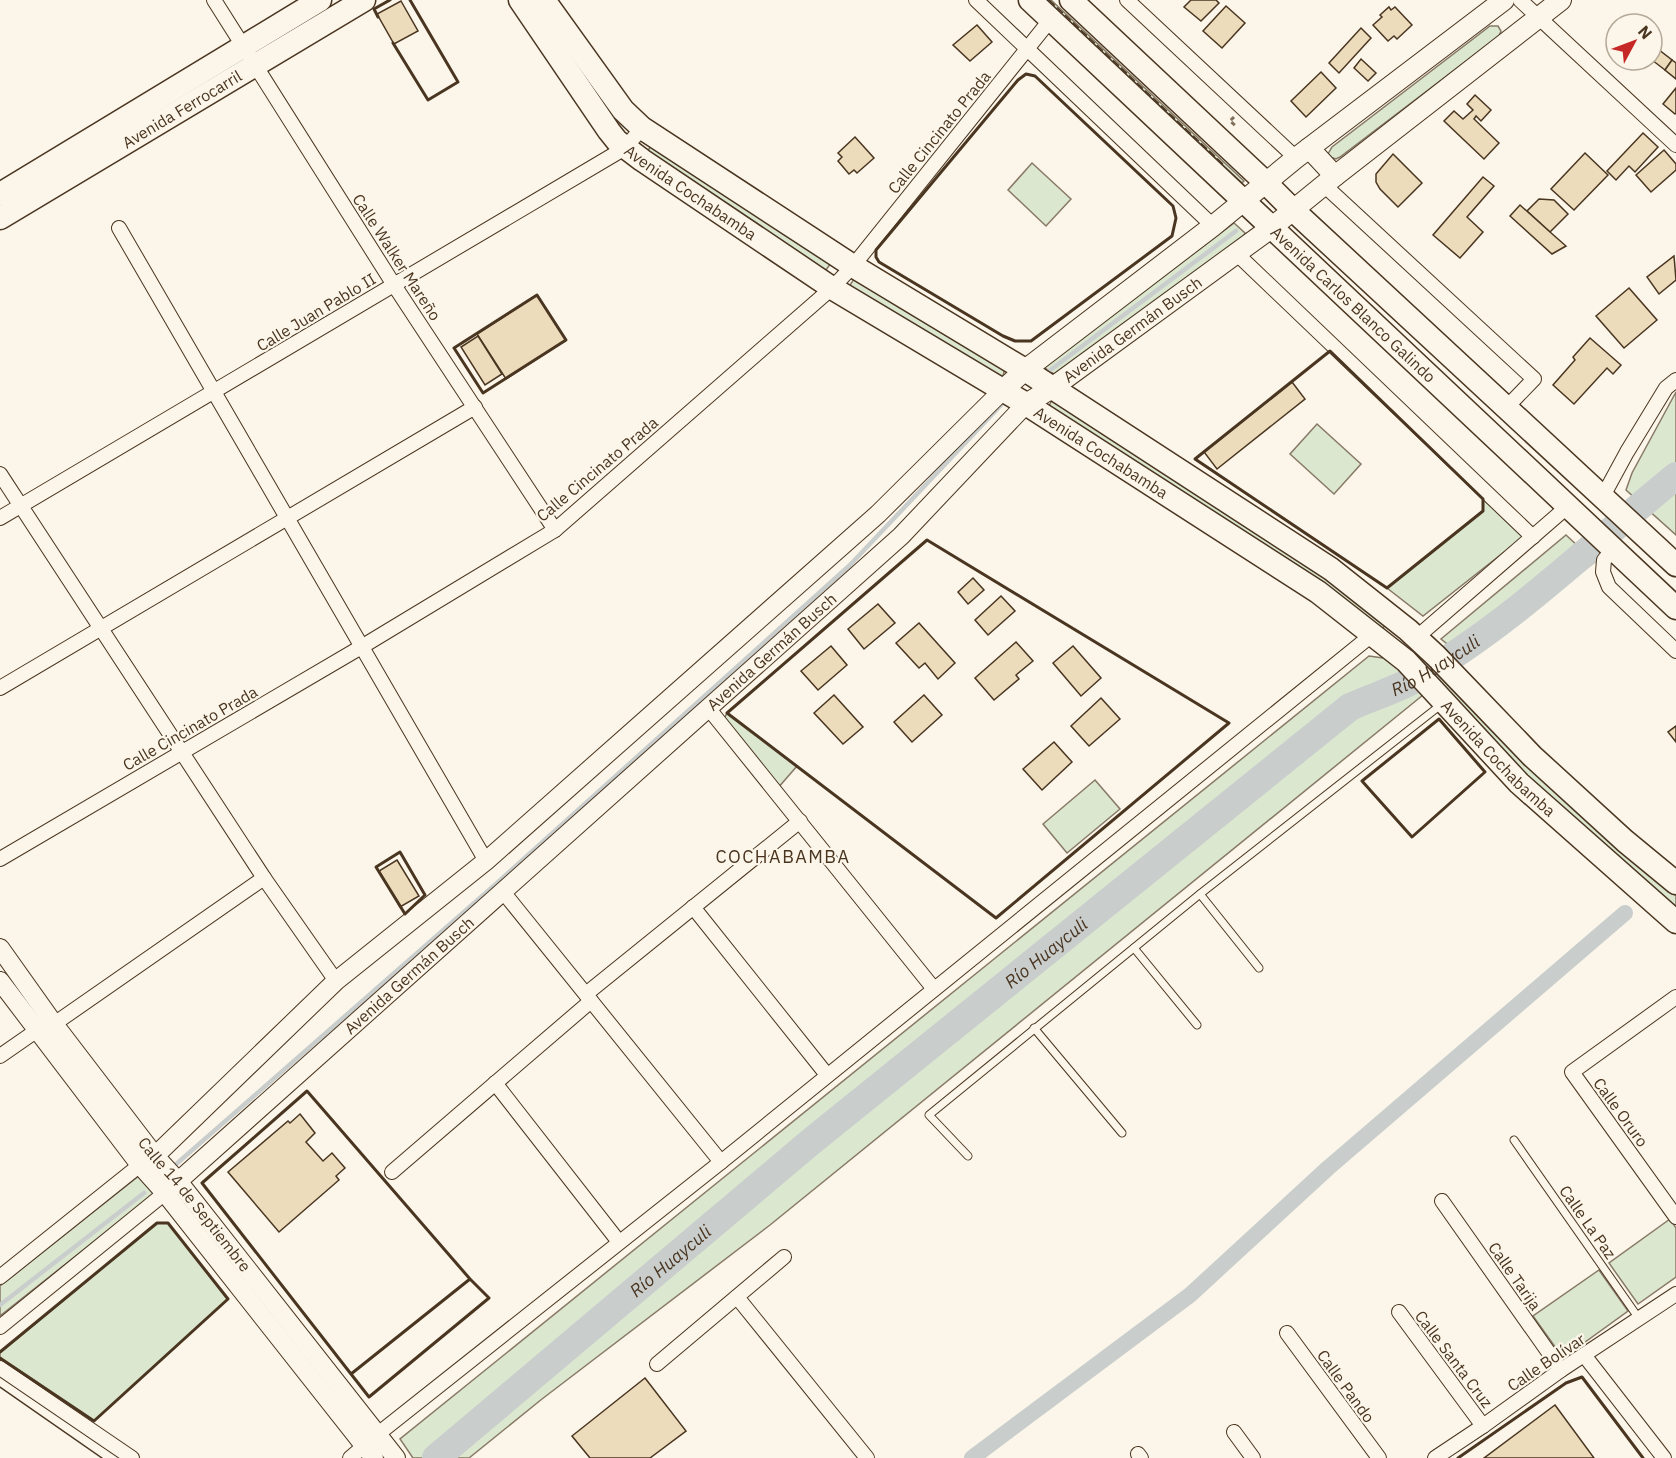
<svg xmlns="http://www.w3.org/2000/svg" width="1676" height="1458" font-family="'IBM Plex Sans',sans-serif">
	<style>
		.green { fill: #dce7d0; stroke: #887966; stroke-width: 1.5 }
		.lines { fill: none; stroke-linecap: round; stroke-linejoin: round }
		.stream { stroke: #c9cecd; stroke-width: 4.5 }
		.canal { stroke: #c9cecd; stroke-width: 16 }
		.river { stroke: #c9cecd; stroke-width: 28 }
		.building { fill: #ecdcbc; stroke: #4a3520; stroke-width: 1.5 }
		.service-casing { stroke: #4a3520; stroke-width: 9 }
		.minor-casing { stroke: #4a3520; stroke-width: 16 }
		.tertiary-casing { stroke: #4a3520; stroke-width: 20 }
		.secondary-casing { stroke: #4a3520; stroke-width: 22 }
		.primary-casing { stroke: #4a3520; stroke-width: 25 }
		.trunk-casing { stroke: #4a3520; stroke-width: 25 }
		.path { stroke: #7f6f5c; stroke-width: 3; stroke-dasharray: 4.5 3; stroke-linecap: butt }
		.service { stroke: #fbf6e9; stroke-width: 7 }
		.minor { stroke: #fbf6e9; stroke-width: 14 }
		.tertiary { stroke: #fbf6e9; stroke-width: 18 }
		.secondary { stroke: #fbf6e9; stroke-width: 20 }
		.primary { stroke: #fbf6e9; stroke-width: 22 }
		.trunk { stroke: #fbf6e9; stroke-width: 22 }
		.tram { stroke: #4a3520; stroke-width: 1.5 }
		.fence { stroke: #4a3520; stroke-width: 1.5; stroke-dasharray: 8 3; stroke-linecap: butt }
		.wall { stroke: #4a3520; stroke-width: 3 }
		.labels { text-anchor: middle; dominant-baseline: central; stroke-width: 4.5; stroke-linejoin: round; paint-order: stroke }
		.street-label { font-size: 16px; fill: #4a3520; stroke: #fbf6e9 }
		.water-label { font-size: 18px; font-style: italic; fill: #4a3520; stroke: #fbf6e9 }
		.neighbourhood-label { font-size: 18px; letter-spacing: 1.5px; fill: #4a3520; stroke: #fbf6e9 }
	</style>
	<rect width="100%" height="100%" fill="#fbf6e9"/>
	<!-- green -->
	<g class="green">
		<polygon points="1045,0 1051,0 1244,181 1242,183"/>
		<polygon points="1490,26 1498,26 1501,31 1499,36 1340,157 1336,159 1330,157 1328,154 1332,147"/>
		<polygon points="654,146 831,263 826,270 822,268 648,151 650,147"/>
		<polygon points="1032,163 1071,199 1046,226 1008,190"/>
		<polygon points="1234,223 1245,233 1242,240 1057,376 1043,367"/>
		<polygon points="854,279 1005,368 1003,376 1000,378 852,290 850,285"/>
		<polygon points="1676,392 1676,535 1626,490 1632,473"/>
		<polygon points="1052,400 1311,565 1386,625 1380,630 1049,406"/>
		<polygon points="1317,424 1361,464 1334,494 1290,454"/>
		<polygon points="1483,499 1523,537 1423,616 1387,588 1483,511"/>
		<polygon points="1566,535 1595,562 1466,659 1441,639"/>
		<polygon points="1417,650 1614,842 1676,896 1676,910 1527,780 1412,655"/>
		<polygon points="1369,656 1390,659 1423,695 770,1225 542,1399 469,1458 413,1458 400,1439"/>
		<polygon points="727,713 797,766 777,789 723,721"/>
		<polygon points="1095,780 1120,809 1067,853 1043,824"/>
		<polygon points="140,1175 154,1194 0,1316 0,1286"/>
		<polygon points="1670,1219 1676,1228 1676,1277 1638,1304 1609,1263"/>
		<polygon points="157,1223 168,1223 228,1299 94,1421 0,1358 0,1353"/>
		<polygon points="1599,1270 1628,1311 1563,1358 1533,1316"/>
	</g>
	<g class="lines">
		<!-- stream -->
		<g class="stream">
			<polyline points="1049,371 1236,231"/>
			<polyline points="174,1166 497,883 850,565 1001,405"/>
			<polyline points="0,1305 144,1193"/>
		</g>
		<!-- canal -->
		<polyline class="canal" points="972,1458 1190,1295 1328,1168 1625,913"/>
		<!-- river -->
		<path class="river" id="s1" d="M 436,1458 L 813,1140 L 1350,707 C 1372,697 1396,690 1417,678 C 1512,623 1591,545 1676,476"/>
	</g>
	<!-- building -->
	<g class="building">
		<polygon points="1191,0 1216,0 1219,3 1201,21 1184,7"/>
		<polygon points="401,1 418,31 394,44 377,14"/>
		<polygon points="1226,6 1245,23 1222,48 1203,31"/>
		<polygon points="1389,7 1391,10 1395,7 1412,25 1397,39 1394,36 1388,41 1373,25 1382,17 1380,15"/>
		<polygon points="977,25 992,42 970,61 953,45"/>
		<polygon points="1361,28 1371,38 1339,73 1329,63"/>
		<polygon points="1654,46 1672,60 1665,70 1652,60 1652,49"/>
		<polygon points="1361,59 1376,73 1368,81 1354,68"/>
		<polygon points="1672,60 1676,63 1676,79 1665,70"/>
		<polygon points="1321,72 1336,88 1306,117 1291,101"/>
		<polygon points="1676,88 1676,113 1675,114 1663,104"/>
		<polygon points="1475,95 1491,110 1481,121 1476,116 1474,119 1499,143 1484,159 1444,121 1454,111 1463,119 1473,110 1467,104"/>
		<polygon points="1643,133 1658,147 1635,172 1629,166 1616,180 1607,171"/>
		<polygon points="855,137 874,158 857,173 854,170 849,174 838,161 842,157 838,153"/>
		<polygon points="1664,150 1676,164 1676,170 1651,192 1636,175"/>
		<polygon points="1585,153 1608,175 1574,210 1551,189"/>
		<polygon points="1393,154 1422,183 1398,207 1380,189 1376,182 1376,174"/>
		<polygon points="1483,177 1494,186 1467,217 1483,232 1460,258 1433,235"/>
		<polygon points="1539,199 1554,200 1568,214 1550,232 1527,211"/>
		<polygon points="1520,205 1550,232 1566,246 1552,254 1510,216"/>
		<polygon points="1674,256 1676,280 1659,294 1647,277"/>
		<polygon points="1629,288 1657,320 1624,348 1596,316"/>
		<polygon points="537,295 566,340 506,379 477,334"/>
		<polygon points="478,336 502,374 485,385 461,347"/>
		<polygon points="1590,338 1621,365 1613,374 1607,368 1574,404 1553,385 1575,360 1573,357"/>
		<polygon points="1292,382 1305,399 1217,469 1204,452"/>
		<polygon points="973,578 984,590 968,604 958,592"/>
		<polygon points="1001,596 1015,611 988,635 975,620"/>
		<polygon points="878,604 895,623 864,649 848,629"/>
		<polygon points="919,623 955,663 938,679 925,663 919,668 896,643"/>
		<polygon points="1016,642 1033,661 1016,675 1019,679 994,700 975,678"/>
		<polygon points="831,646 847,665 818,690 801,671"/>
		<polygon points="1073,646 1101,678 1081,696 1053,663"/>
		<polygon points="834,695 863,727 843,744 814,713"/>
		<polygon points="924,695 942,715 912,742 894,722"/>
		<polygon points="1101,698 1120,719 1089,746 1071,726"/>
		<polygon points="1676,726 1676,742 1668,732"/>
		<polygon points="1054,742 1072,762 1042,790 1023,769"/>
		<polygon points="397,860 419,896 400,907 379,871"/>
		<polygon points="300,1114 315,1133 306,1142 323,1161 332,1153 345,1168 336,1176 339,1180 279,1232 228,1172 288,1121 290,1123"/>
		<polygon points="645,1378 686,1431 650,1458 590,1458 572,1436"/>
		<polygon points="1555,1405 1594,1458 1484,1458"/>
	</g>
	<g class="lines">
		<defs>
			<g id="service">
				<polyline points="1200,894 1259,968"/>
				<polyline points="1134,948 1197,1025"/>
				<polyline points="1034,1028 1122,1133"/>
				<polyline points="1514,1140 1640,1320"/>
				<polyline points="968,1156 929,1115 1200,894 1442,704"/>
			</g>
			<g id="minor">
				<polyline points="214,0 394,285 555,530"/>
				<polyline points="976,0 1213,226"/>
				<polyline points="1127,0 1296,158"/>
				<polyline points="1520,0 1676,145"/>
				<polyline points="1324,185 1534,379 1506,408"/>
				<polyline points="119,228 486,861"/>
				<polyline points="1237,254 1533,537"/>
				<polyline points="0,474 264,878 336,981"/>
				<polyline points="1602,498 1627,452 1666,388 1676,380"/>
				<polyline points="0,518 625,148 642,128"/>
				<polyline points="1613,550 1604,560 1603,572 1609,587 1676,651"/>
				<polyline points="1416,638 1567,507"/>
				<polyline points="0,688 475,407"/>
				<polyline points="709,709 934,989"/>
				<polyline points="0,859 363,646 555,530 832,288 853,266 1051,19"/>
				<polyline points="504,893 721,1162"/>
				<polyline points="693,907 827,1075"/>
				<polyline points="586,994 800,821"/>
				<polyline points="1676,997 1572,1072 1676,1217"/>
				<polyline points="0,1056 36,1031 54,1024 264,878"/>
				<polyline points="495,1083 619,1242"/>
				<polyline points="392,1172 591,1001"/>
				<polyline points="1442,1201 1561,1370"/>
				<polyline points="0,1277 140,1165"/>
				<polyline points="737,1297 867,1458"/>
				<polyline points="1399,1312 1483,1426"/>
				<polyline points="0,1327 165,1193"/>
				<polyline points="1287,1333 1379,1458"/>
				<polyline points="1584,1355 1664,1458"/>
				<polyline points="657,1364 784,1257"/>
				<polyline points="0,1368 132,1458"/>
				<polyline points="1234,1432 1253,1458"/>
				<polyline points="1138,1454 1141,1458"/>
				<polyline points="350,1458 378,1434 721,1162 1373,634"/>
				<polyline points="1435,1458 1483,1426 1561,1370 1676,1294"/>
			</g>
			<g id="tertiary">
				<path id="s2" d="M 0,948 L 54,1024 L 155,1156 L 178,1181 L 396,1458"/>
				<polyline points="0,981 140,1165 165,1193 374,1458"/>
				<polyline points="140,1165 155,1156 336,981 486,861 878,514 1003,390"/>
				<path id="s3" d="M 165,1193 L 901,536 L 1026,404"/>
			</g>
			<g id="secondary">
				<polyline points="1309,148 1335,176"/>
				<polyline points="1003,390 1025,370 1213,226 1296,158 1504,0"/>
				<path id="s4" d="M 1026,404 L 1052,388 L 1271,228 L 1335,176 L 1561,0"/>
			</g>
			<g id="primary">
				<path id="s5" d="M 520,0 L 609,131 L 617,141 L 642,160 L 832,288 L 1026,404 L 1318,592 L 1406,661 L 1519,783 L 1676,922"/>
				<polyline points="544,0 623,110 642,128 853,266 1025,370 1331,569 1408,630 1436,656 1532,756 1625,841 1676,883"/>
			</g>
			<g id="trunk">
				<path id="s6" d="M 1030,0 L 1676,608"/>
				<polyline points="1071,0 1266,183 1293,210 1676,565"/>
				<polyline points="0,194 320,0"/>
				<path id="s7" d="M 0,218 L 364,0"/>
			</g>
		</defs>
		<!-- service casing -->
		<use href="#service" class="service-casing"/>
		<!-- minor casing -->
		<use href="#minor" class="minor-casing"/>
		<!-- tertiary casing -->
		<use href="#tertiary" class="tertiary-casing"/>
		<!-- secondary casing -->
		<use href="#secondary" class="secondary-casing"/>
		<!-- primary casing -->
		<use href="#primary" class="primary-casing"/>
		<!-- trunk casing -->
		<use href="#trunk" class="trunk-casing"/>
		<!-- path -->
		<polyline class="path" points="1234,117 1230,121 1237,127"/>
		<!-- service -->
		<use href="#service" class="service"/>
		<!-- minor -->
		<use href="#minor" class="minor"/>
		<!-- tertiary -->
		<use href="#tertiary" class="tertiary"/>
		<!-- secondary -->
		<use href="#secondary" class="secondary"/>
		<!-- primary -->
		<use href="#primary" class="primary"/>
		<!-- trunk -->
		<use href="#trunk" class="trunk"/>
		<!-- tram -->
		<polyline class="tram" points="0,1387 102,1458"/>
		<!-- fence -->
		<polyline class="fence" points="1049,0 1223,164"/>
		<!-- wall -->
		<g class="wall">
			<polyline points="378,17 374,9 390,0"/>
			<polyline points="393,43 428,100 458,82 410,0"/>
			<polygon points="1026,74 1035,76 1173,206 1176,218 1172,236 1031,341 1015,341 1003,336 879,262 876,257 876,250 1018,80"/>
			<polygon points="537,295 566,340 483,393 454,348"/>
			<polygon points="1330,351 1483,499 1483,511 1387,588 1195,459"/>
			<polygon points="927,540 1229,723 996,918 727,713"/>
			<polygon points="1439,719 1485,772 1412,837 1362,781"/>
			<polygon points="400,852 425,895 405,914 376,867"/>
			<polyline points="470,1279 351,1374 369,1397 489,1298 470,1279 307,1091 202,1183 351,1374 470,1279"/>
			<polyline points="0,1352 157,1223 168,1223 228,1299 94,1421 0,1358"/>
			<polyline points="1458,1458 1566,1383 1582,1377 1643,1458"/>
		</g>
	</g>
	<g class="labels">
		<!-- street labels -->
		<g class="street-label">
			<text stroke="none"><textPath href="#s7" startOffset="212">Avenida Ferrocarril</textPath></text>
			<text transform="translate(939 132) rotate(-51)">Calle Cincinato Prada</text>
			<text stroke="none"><textPath href="#s5" startOffset="261">Avenida Cochabamba</textPath></text>
			<text transform="translate(397 257) rotate(57)">Calle Walker Mareño</text>
			<text stroke="none"><textPath href="#s6" startOffset="444">Avenida Carlos Blanco Galindo</textPath></text>
			<text transform="translate(316 312) rotate(-31)">Calle Juan Pablo II</text>
			<text stroke="none"><textPath href="#s4" startOffset="130">Avenida Germán Busch</textPath></text>
			<text stroke="none"><textPath href="#s5" startOffset="747">Avenida Cochabamba</textPath></text>
			<text transform="translate(597 469) rotate(-40)">Calle Cincinato Prada</text>
			<text stroke="none"><textPath href="#s3" startOffset="813">Avenida Germán Busch</textPath></text>
			<text transform="translate(190 728) rotate(-30)">Calle Cincinato Prada</text>
			<text stroke="none"><textPath href="#s5" startOffset="1251">Avenida Cochabamba</textPath></text>
			<text stroke="none"><textPath href="#s3" startOffset="327">Avenida Germán Busch</textPath></text>
			<text transform="translate(1621 1112) rotate(54)">Calle Oruro</text>
			<text stroke="none"><textPath href="#s2" startOffset="322">Calle 14 de Septiembre</textPath></text>
			<text transform="translate(1588 1222) rotate(55)">Calle La Paz</text>
			<text transform="translate(1515 1276) rotate(55)">Calle Tarija</text>
			<text transform="translate(1454 1359) rotate(53)">Calle Santa Cruz</text>
			<text transform="translate(1546 1362) rotate(-34)">Calle Bolívar</text>
			<text transform="translate(1346 1386) rotate(54)">Calle Pando</text>
		</g>
		<!-- water labels -->
		<g class="water-label">
			<text stroke="none"><textPath href="#s1" startOffset="1278">Río Huayculi</textPath></text>
			<text stroke="none"><textPath href="#s1" startOffset="792">Río Huayculi</textPath></text>
			<text stroke="none"><textPath href="#s1" startOffset="306">Río Huayculi</textPath></text>
		</g>
		<!-- neighbourhood labels -->
		<g class="neighbourhood-label">
			<text x="783" y="856">COCHABAMBA</text>
		</g>
	</g>
	<!-- north arrow -->
	<g transform="translate(1634 42) rotate(49)"><circle r="28" fill="#fbf6e9" stroke="#b4a999" stroke-width="1.5"/>
	<path d="M0-4.5L10 22L0 15L-10 22Z" fill="#c62828"/>
	<text y="-9" font-size="16" font-weight="bold" text-anchor="middle" fill="#4a3520">N</text>
	</g>
</svg>
